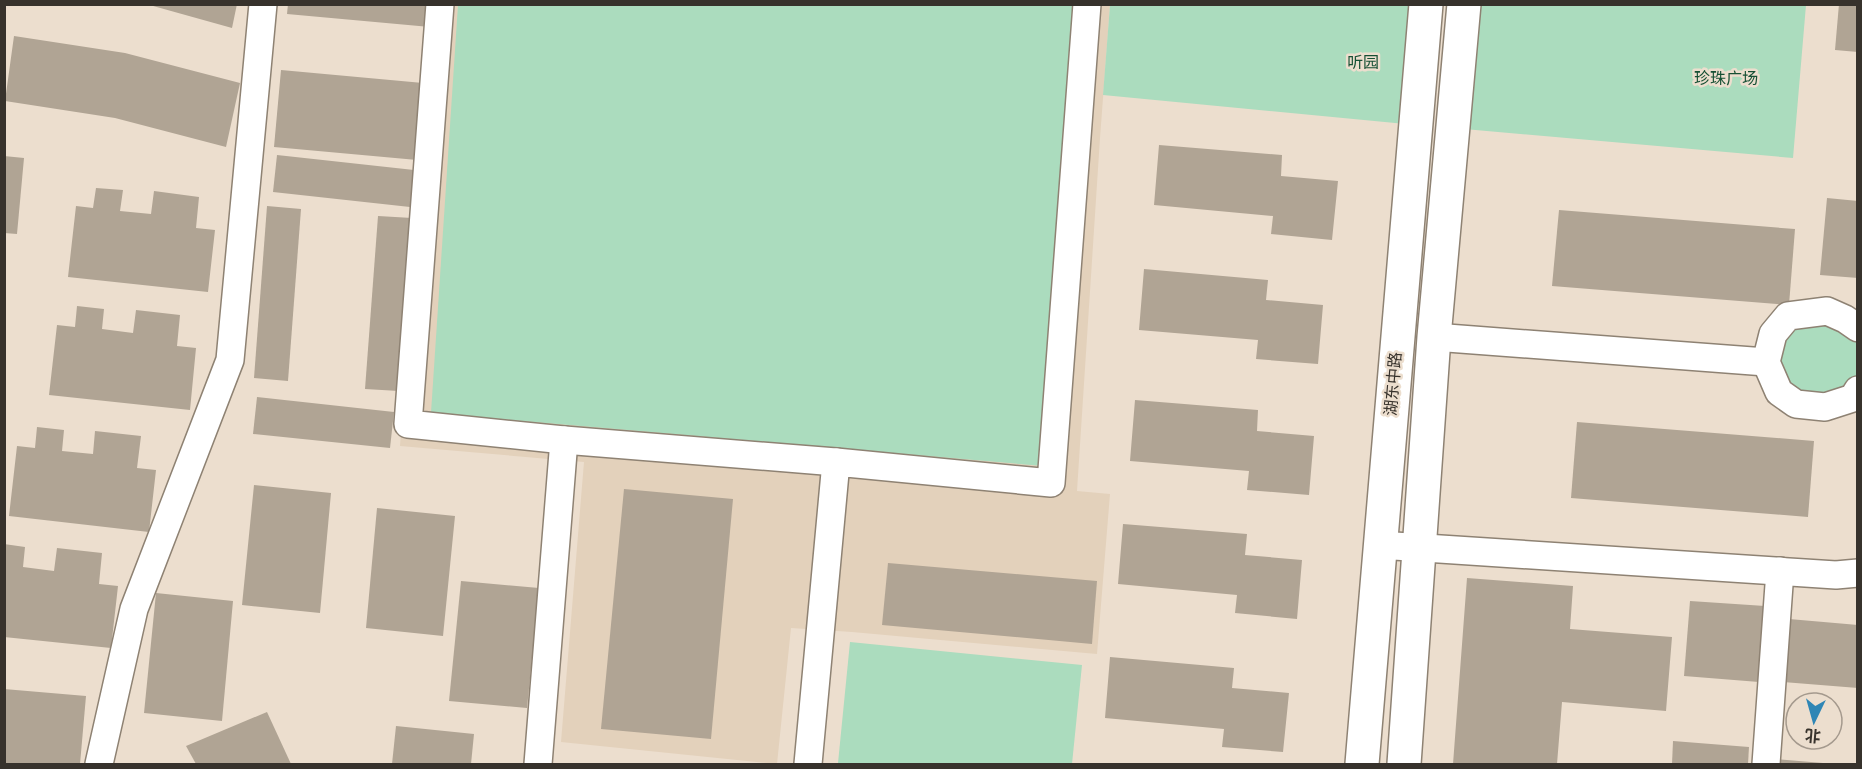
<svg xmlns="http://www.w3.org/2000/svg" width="1862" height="769" font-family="'Roboto Condensed','Noto Sans SC',sans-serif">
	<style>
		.built { fill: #e3d1bb }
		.green { fill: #abdcbe }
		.building { fill: #b0a494 }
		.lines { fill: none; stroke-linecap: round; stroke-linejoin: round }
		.minor-casing { stroke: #8e8273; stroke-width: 30 }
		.secondary-casing { stroke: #8e8273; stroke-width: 36 }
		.minor { stroke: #fff; stroke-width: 27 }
		.secondary { stroke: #fff; stroke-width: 33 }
		.labels { text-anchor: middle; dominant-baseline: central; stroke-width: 5; stroke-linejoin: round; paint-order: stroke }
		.park-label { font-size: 16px; fill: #165034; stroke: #ecdece }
		.street-label { font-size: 16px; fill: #37322c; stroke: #ecdece }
	</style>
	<rect width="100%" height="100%" fill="#ecdece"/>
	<!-- built -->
	<polygon class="built" points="434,5 1110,5 1100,138 1077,491 1110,494 1097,654 852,632 791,628 777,764 561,742 584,462 400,446"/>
	<!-- green -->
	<g class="green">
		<polygon points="458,5 1077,5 1043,466 431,413"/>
		<polygon points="1110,5 1426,5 1416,125 1103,95"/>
		<polygon points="1464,5 1806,5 1793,158 1453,128"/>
		<polygon points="1817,317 1857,336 1857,376 1847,393 1799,397 1784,379 1775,360 1794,324"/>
		<polygon points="850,642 1082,665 1072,764 838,763"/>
	</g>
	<!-- building -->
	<g class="building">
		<polygon points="146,4 237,4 232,28"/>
		<polygon points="288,4 432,4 430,27 287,14"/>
		<polygon points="1839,4 1858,4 1858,52 1835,50"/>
		<polygon points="14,36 125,53 240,83 226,147 115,118 5,101"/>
		<polygon points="281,70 423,83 417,160 274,147"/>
		<polygon points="1159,145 1282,155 1281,176 1338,181 1332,240 1271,234 1273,216 1154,205"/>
		<polygon points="277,155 414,170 410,207 273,192"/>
		<polygon points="4,156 24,158 17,234 4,233"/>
		<polygon points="96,188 123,190 120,211 151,214 154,191 199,197 196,228 215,230 208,292 68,277 76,206 93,208"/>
		<polygon points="1827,198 1858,201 1858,278 1820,275"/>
		<polygon points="267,206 301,209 288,381 254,378"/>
		<polygon points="1559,210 1795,229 1789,305 1552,286"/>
		<polygon points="378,216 412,218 399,391 365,389"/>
		<polygon points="1144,269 1268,280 1266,300 1323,305 1318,364 1256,359 1258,340 1139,330"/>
		<polygon points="77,306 104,309 102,329 133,333 136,310 180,315 177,346 196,348 190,410 49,395 57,325 75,327"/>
		<polygon points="257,397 394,412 390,448 253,434"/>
		<polygon points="1135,400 1258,410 1257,431 1314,436 1309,495 1247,490 1249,471 1130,461"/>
		<polygon points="1577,422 1814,441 1808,517 1571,498"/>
		<polygon points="37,427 64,430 62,451 93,454 95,431 141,436 137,468 156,470 149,532 9,516 17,446 35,448"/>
		<polygon points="254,485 331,493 320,613 242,605"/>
		<polygon points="624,489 733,499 711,739 601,729"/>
		<polygon points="377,508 455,516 443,636 366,628"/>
		<polygon points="1123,524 1247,534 1245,555 1302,560 1297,619 1235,613 1237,595 1118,584"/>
		<polygon points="4,544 25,547 23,567 54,571 57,548 102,553 99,584 118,586 111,648 4,637"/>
		<polygon points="888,563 1097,581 1092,644 882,625"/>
		<polygon points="1467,578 1573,586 1570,629 1672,637 1666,711 1562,702 1557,764 1453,764"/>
		<polygon points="461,581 539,588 527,708 449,701"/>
		<polygon points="156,593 233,601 222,721 144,713"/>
		<polygon points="1690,601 1765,606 1759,682 1684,676"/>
		<polygon points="1789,619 1858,625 1858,688 1783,682"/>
		<polygon points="1110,657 1234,668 1232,688 1289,693 1283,752 1222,747 1224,729 1105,718"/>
		<polygon points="4,689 86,696 80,764 4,764"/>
		<polygon points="267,712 291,764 196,764 186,746"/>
		<polygon points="396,726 474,734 471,764 392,764"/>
		<polygon points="1673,741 1749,747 1748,764 1672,764"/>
		<polygon points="1774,759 1823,763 1823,764 1774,764"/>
	</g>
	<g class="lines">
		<defs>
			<g id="minor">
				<polyline points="440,4 408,424 564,440 836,462"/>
				<polyline points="1858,328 1845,319 1827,311 1788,316 1773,334 1766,362 1779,392 1796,404 1825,407 1853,398 1858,390"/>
				<polyline points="1434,337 1766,362"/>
				<polyline points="1379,545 1836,575 1858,573"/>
				<polyline points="99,764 134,609 230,360 263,4"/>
				<polyline points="538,764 564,440"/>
				<polyline points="808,764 836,462 1051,483 1087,4"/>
				<polyline points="1766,764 1780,571"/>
			</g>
			<g id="secondary">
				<polyline points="1362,764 1426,4"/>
				<polyline points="1404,764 1434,337 1464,4"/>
			</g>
		</defs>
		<!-- minor casing -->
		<use href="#minor" class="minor-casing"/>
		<!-- secondary casing -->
		<use href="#secondary" class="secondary-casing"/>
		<!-- minor -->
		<use href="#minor" class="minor"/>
		<!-- secondary -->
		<use href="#secondary" class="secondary"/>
	</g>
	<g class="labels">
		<!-- park labels -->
		<g class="park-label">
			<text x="1363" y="62">听园</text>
			<text x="1726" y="78">珍珠广场</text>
		</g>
		<!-- street labels -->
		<g class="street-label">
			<text transform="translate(1393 384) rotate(-85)">湖东中路</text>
		</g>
	</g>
	<!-- border -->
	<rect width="1862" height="769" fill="none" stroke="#37322c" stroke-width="12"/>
	<!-- north arrow -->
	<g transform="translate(1814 721) rotate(185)"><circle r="28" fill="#ecdece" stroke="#a4998d" stroke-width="1.5"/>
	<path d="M0-4.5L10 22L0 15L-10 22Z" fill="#2f86b5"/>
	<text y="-9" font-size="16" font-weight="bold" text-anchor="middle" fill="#37322c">北</text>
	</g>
</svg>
